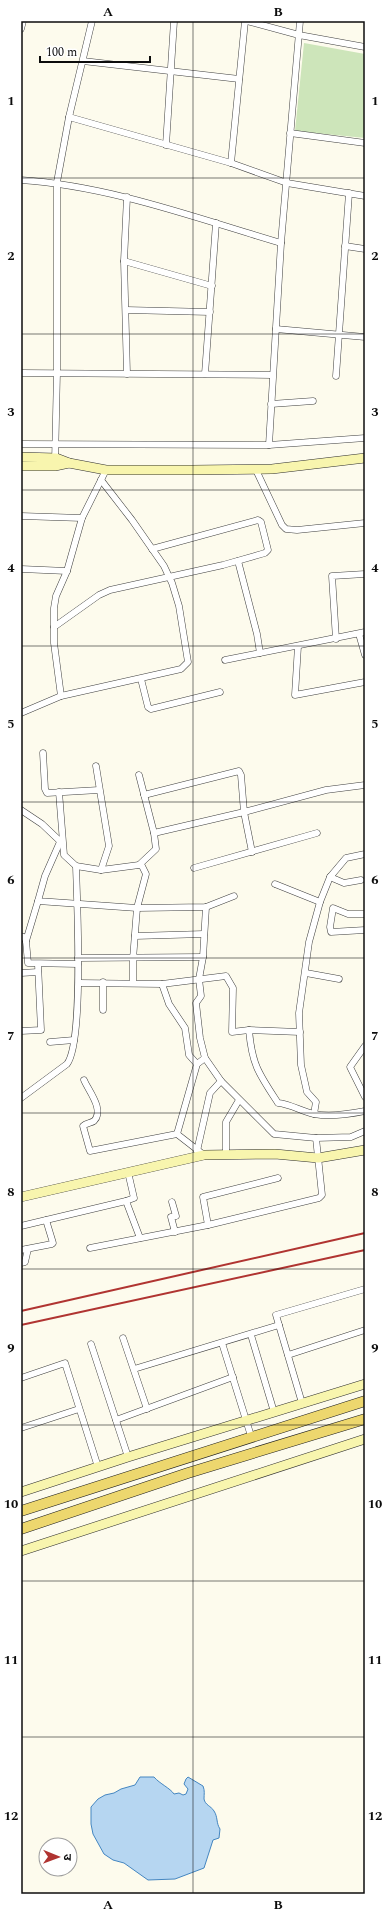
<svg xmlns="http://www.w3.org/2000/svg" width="386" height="1915" font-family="Spectral,'Noto Sans Devanagari',serif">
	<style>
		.green { fill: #cde5ba }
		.water { fill: #b6d6f1; stroke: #4486c1 }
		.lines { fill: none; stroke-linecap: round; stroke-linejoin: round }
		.street-casing { stroke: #3f3f3f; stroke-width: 7 }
		.secondary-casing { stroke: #2e2e2e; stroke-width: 10 }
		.primary-casing { stroke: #1d1d1d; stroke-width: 11 }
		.street { stroke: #fff; stroke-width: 6 }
		.secondary { stroke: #f8f5ae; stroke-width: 9 }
		.primary { stroke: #edd76e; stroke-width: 10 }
		.rail { stroke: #b03431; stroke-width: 2 }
		.grid { fill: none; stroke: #0c0c0c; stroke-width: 1; stroke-opacity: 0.55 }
		.neatline { fill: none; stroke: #0c0c0c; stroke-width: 1.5 }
		.grid-label { font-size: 13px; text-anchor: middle; font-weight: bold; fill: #0c0c0c }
	</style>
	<rect width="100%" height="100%" fill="#fdfbed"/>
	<!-- green -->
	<polygon class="green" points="304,43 365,54 365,138 295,131"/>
	<!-- water -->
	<path class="water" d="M 140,1777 L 154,1777 C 160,1784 170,1788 174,1794 L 179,1793 L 183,1795 L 186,1794 L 188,1789 L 184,1784 L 186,1779 L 188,1777 L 203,1786 C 205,1791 204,1794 204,1799 C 205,1805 211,1806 214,1811 C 218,1817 216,1823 220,1829 L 219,1838 L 213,1840 L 204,1868 L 175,1879 L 148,1880 L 124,1863 L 113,1860 L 104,1854 L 93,1834 L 91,1824 L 91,1807 L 98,1799 L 105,1795 L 114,1793 L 121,1789 L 135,1785 Z"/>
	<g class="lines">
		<defs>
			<g id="street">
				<polyline points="247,21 299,35 365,47"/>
				<polyline points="21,29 23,21"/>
				<polyline points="83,61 239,79"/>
				<polyline points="69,117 231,163 287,183 365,196"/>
				<polyline points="290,133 365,143"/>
				<polyline points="166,145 174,21"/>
				<polyline points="231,163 245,21"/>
				<path d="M 21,180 C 110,186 196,218 281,243"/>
				<polyline points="127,197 124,261 127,374"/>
				<polyline points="345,246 365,249"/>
				<polyline points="124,261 212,286"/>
				<polyline points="126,310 210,312"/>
				<polyline points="276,329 365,337"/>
				<polyline points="21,373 272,375"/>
				<polyline points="205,374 216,223"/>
				<polyline points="336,376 349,193"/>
				<polyline points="271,404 313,401"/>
				<polyline points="21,444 269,445 365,438"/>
				<polyline points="269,445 281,243 300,21"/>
				<polyline points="55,462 57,372 57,182 69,117 92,21"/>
				<polyline points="256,470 282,525 286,529 297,530 365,523"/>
				<polyline points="21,516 82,518"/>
				<polyline points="238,561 257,634 260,653"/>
				<polyline points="21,569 67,571"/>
				<polyline points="54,627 99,595 110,590 223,565 265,553 268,550 261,522 258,520 152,549"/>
				<polyline points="359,634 365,655"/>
				<polyline points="336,639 332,576 365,574"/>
				<polyline points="298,646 295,695 365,682"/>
				<polyline points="225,660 365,632"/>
				<polyline points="141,679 148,707 151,709 220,692"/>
				<polyline points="61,696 54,643 54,608 56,596 67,571 82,518 106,470"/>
				<polyline points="21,713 61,696 181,669 188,662 179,606 172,583 164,566 132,520 101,480"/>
				<polyline points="43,753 45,789 47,793 99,790"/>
				<polyline points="96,766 109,846 101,870"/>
				<polyline points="139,775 154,833"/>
				<polyline points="144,795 239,771 241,775 244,812 326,790 365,785"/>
				<polyline points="21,810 42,824 62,843"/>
				<polyline points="60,842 45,876 38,901 137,908 206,907 234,896"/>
				<polyline points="139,865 156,849 154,833 244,812 252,852"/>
				<polyline points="76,866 101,870 139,865 142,866 146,874 137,908 133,959 133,983"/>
				<polyline points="194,868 317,833"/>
				<polyline points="330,877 344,883 361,880"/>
				<polyline points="275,884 320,902"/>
				<polyline points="206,907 203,957 199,979 201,996 196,1003 200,1038 205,1058 221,1081 274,1134 316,1138 351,1137 365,1131"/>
				<polyline points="365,914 348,914 333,908 330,927 331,932 365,930"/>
				<polyline points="21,936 24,937 26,941 28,963 78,964"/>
				<polyline points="135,936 204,934"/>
				<polyline points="26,941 38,901"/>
				<polyline points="78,958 203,957"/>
				<polyline points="21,973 38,972"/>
				<polyline points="306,973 339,979"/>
				<polyline points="103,982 103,1010"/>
				<polyline points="79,983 162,984 226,976 233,988 232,1032 249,1030 300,1032"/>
				<polyline points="162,984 169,1004 185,1028 189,1055 197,1064"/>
				<path d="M 249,1030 C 252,1065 259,1074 278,1103 C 291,1104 302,1112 314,1114 C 330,1117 350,1114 365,1111"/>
				<polyline points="21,1031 41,1030 38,964"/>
				<polyline points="50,1042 74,1040"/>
				<polyline points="365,1046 350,1067 365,1097"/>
				<path d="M 84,1080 C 88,1090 105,1110 94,1121 C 91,1123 86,1123 83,1126 L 90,1151 L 177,1134 L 204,1155"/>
				<path d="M 21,1098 L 67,1064 C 84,1042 77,901 76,866 L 64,855 L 59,792"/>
				<polyline points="314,1114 316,1102 307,1092 301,1065 299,1013 309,942 320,902 330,877 346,858 365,854"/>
				<polyline points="177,1134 197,1064 205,1058"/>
				<polyline points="197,1151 210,1093 221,1081"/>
				<polyline points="226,1154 226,1122 239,1100"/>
				<polyline points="128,1172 134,1198 126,1201 140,1238"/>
				<polyline points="172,1202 176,1216 171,1217 175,1232"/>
				<polyline points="208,1225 203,1197 278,1178"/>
				<polyline points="21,1226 126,1201"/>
				<polyline points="90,1248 208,1225 319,1198 322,1195 316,1138"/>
				<polyline points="21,1250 52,1244 53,1243 46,1220"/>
				<polyline points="21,1263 25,1262 28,1249"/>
				<polyline points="251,1335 274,1412"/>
				<polyline points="123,1338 147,1409"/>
				<polyline points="222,1343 251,1436"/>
				<polyline points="91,1344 128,1457"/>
				<polyline points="288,1355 365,1330"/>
				<polyline points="134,1369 279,1325"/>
				<polyline points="21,1378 65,1363 98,1467"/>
				<polyline points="302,1403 276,1315 365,1289"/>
				<polyline points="116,1420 233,1377"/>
				<polyline points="21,1428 79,1409"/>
			</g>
			<g id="secondary">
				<polyline points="21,457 56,458 69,463 106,470 192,470 272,469 365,458"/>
				<polyline points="21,466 55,466 69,463"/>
				<polyline points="21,1197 204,1155 275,1154 318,1158 365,1150"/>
				<polyline points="21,1492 128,1457 365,1384"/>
				<polyline points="21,1551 365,1439"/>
			</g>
			<g id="primary">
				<polyline points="21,1511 365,1401"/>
				<polyline points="21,1529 188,1473 365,1419"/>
			</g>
		</defs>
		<!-- street casing -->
		<use href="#street" class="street-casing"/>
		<!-- secondary casing -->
		<use href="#secondary" class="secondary-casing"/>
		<!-- primary casing -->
		<use href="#primary" class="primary-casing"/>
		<!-- street -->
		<use href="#street" class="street"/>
		<!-- secondary -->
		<use href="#secondary" class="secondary"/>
		<!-- primary -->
		<use href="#primary" class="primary"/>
		<!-- rail -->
		<g class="rail">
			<polyline points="21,1311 365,1233"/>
			<polyline points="21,1325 365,1250"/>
		</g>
	</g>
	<!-- grid -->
	<path class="grid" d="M 193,21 L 193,1894M 21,178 L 365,178M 21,334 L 365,334M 21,490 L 365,490M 21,646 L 365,646M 21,802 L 365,802M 21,958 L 365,958M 21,1113 L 365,1113M 21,1269 L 365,1269M 21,1425 L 365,1425M 21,1581 L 365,1581M 21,1737 L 365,1737"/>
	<!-- border -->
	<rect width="386" height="1915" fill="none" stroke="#ffffff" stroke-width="44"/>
	<!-- north arrow -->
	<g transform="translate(58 1857) rotate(91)"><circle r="19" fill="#ffffff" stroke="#9e9e9e"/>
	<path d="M0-3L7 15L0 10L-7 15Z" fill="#b03431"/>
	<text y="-6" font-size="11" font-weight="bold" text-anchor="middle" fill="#0c0c0c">उ</text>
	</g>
	<!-- scale -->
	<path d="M40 56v6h110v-6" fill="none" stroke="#0c0c0c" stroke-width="2"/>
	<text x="46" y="56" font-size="12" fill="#0c0c0c" stroke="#ffffff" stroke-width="3" paint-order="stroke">100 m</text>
	<rect x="22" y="22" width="342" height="1871" class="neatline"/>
	<g class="grid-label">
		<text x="108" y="16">A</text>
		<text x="278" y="16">B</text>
		<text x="11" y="105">1</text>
		<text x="375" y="105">1</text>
		<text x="11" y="260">2</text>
		<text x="375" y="260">2</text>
		<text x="11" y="416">3</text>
		<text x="375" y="416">3</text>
		<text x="11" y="572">4</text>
		<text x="375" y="572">4</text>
		<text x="11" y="728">5</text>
		<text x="375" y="728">5</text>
		<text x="11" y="884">6</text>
		<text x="375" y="884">6</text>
		<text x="11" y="1040">7</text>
		<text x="375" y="1040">7</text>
		<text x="11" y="1196">8</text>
		<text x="375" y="1196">8</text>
		<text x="11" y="1352">9</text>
		<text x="375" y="1352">9</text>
		<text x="11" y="1508">10</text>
		<text x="375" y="1508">10</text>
		<text x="11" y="1664">11</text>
		<text x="375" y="1664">11</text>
		<text x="11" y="1820">12</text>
		<text x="375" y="1820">12</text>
		<text x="108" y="1909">A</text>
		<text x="278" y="1909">B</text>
	</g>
</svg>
